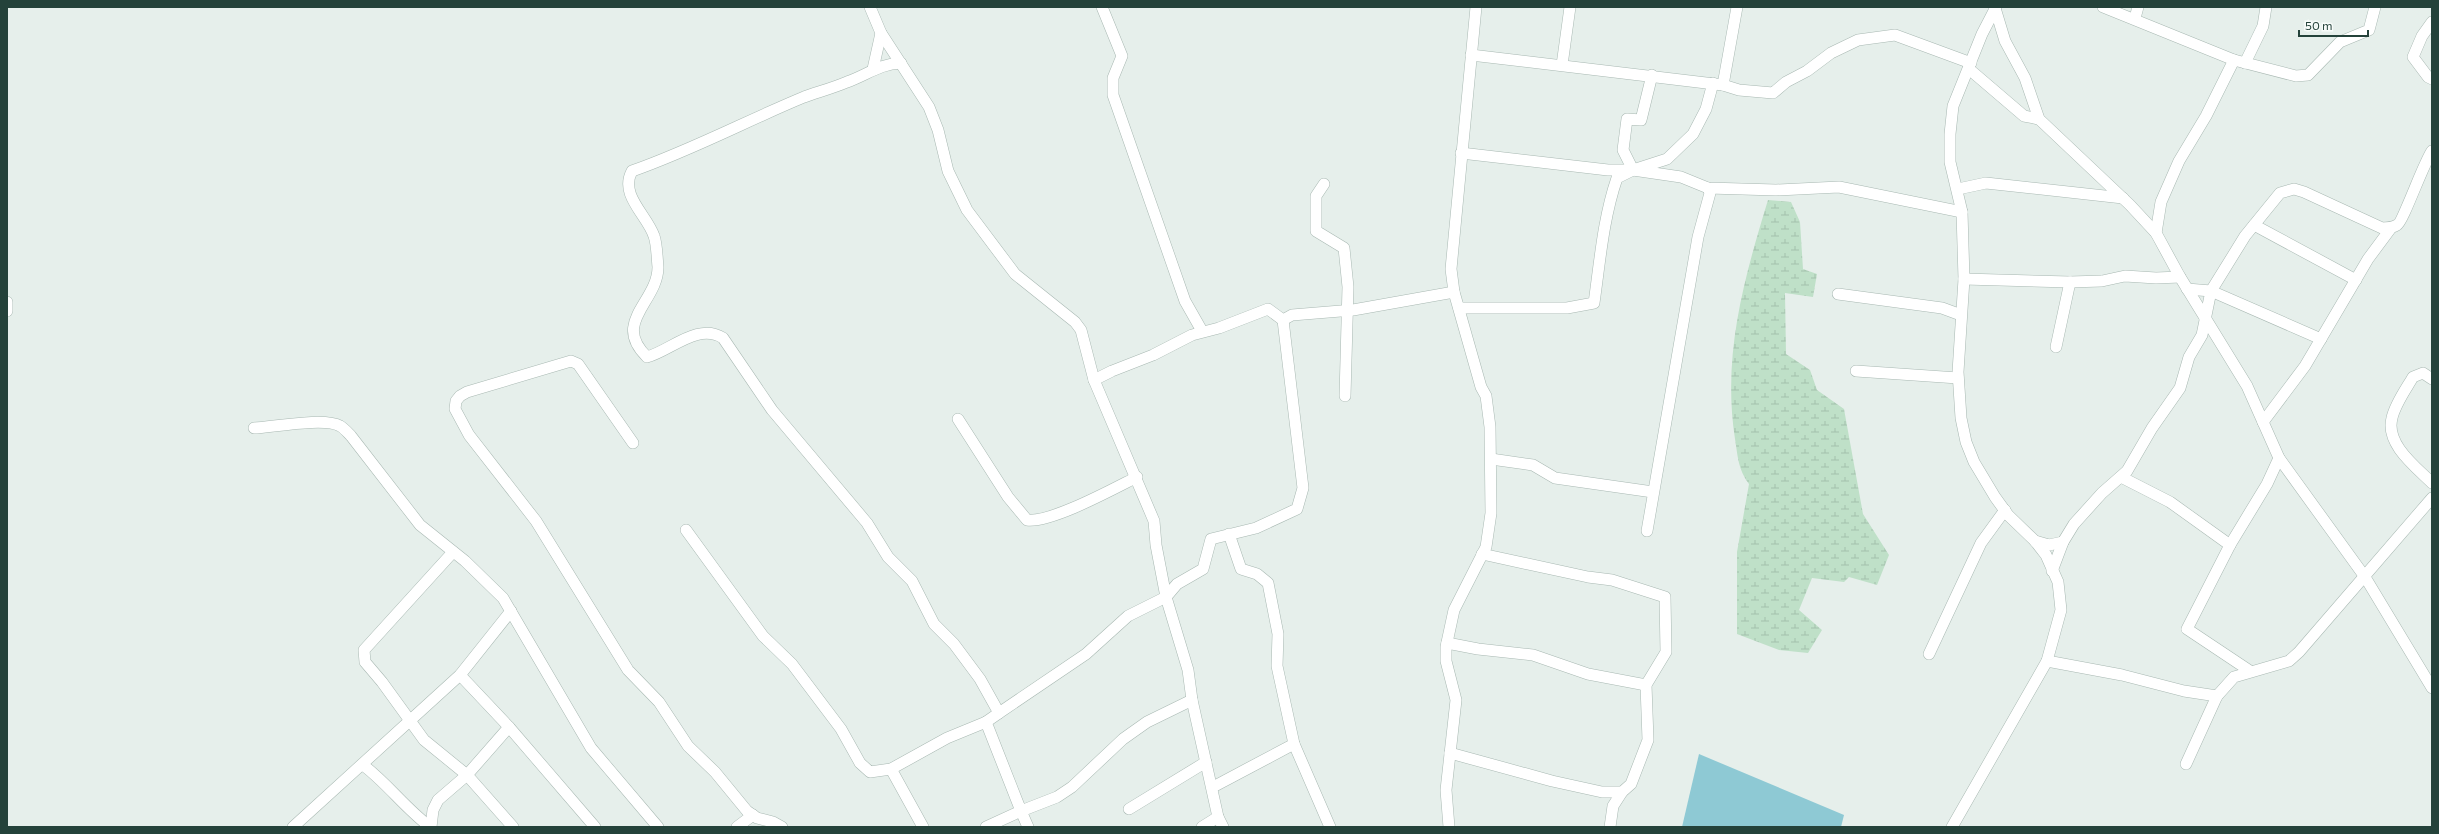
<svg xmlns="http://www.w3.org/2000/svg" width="2439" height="834" font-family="Commissioner,sans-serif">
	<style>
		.wetland { fill: url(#wetland-marsh) }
		.water { fill: #8ec9d4 }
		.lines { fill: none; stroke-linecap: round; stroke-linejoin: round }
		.minor-casing { stroke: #a8b8b2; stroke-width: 12 }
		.minor { stroke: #fff; stroke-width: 11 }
	</style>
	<defs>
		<pattern id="wetland-marsh" width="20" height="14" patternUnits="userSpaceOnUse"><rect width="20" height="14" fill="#bfe0c8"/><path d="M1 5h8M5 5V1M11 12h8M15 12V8" fill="none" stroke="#a4c1ad"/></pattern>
	</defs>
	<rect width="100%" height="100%" fill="#e6efeb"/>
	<!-- wetland -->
	<path class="wetland" d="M 1768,200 L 1791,202 L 1800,222 L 1803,269 L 1817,274 L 1813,297 L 1785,293 L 1786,354 L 1810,370 L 1817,390 L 1844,409 L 1863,514 L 1889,555 L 1877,585 L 1849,577 L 1844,582 L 1812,578 L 1799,610 L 1822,630 L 1808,653 L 1779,650 L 1737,634 L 1737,552 L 1749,484 C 1738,469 1738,457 1735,439 C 1722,355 1744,279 1768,200 Z"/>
	<!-- water -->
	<polygon class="water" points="1699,754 1844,815 1841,827 1682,827"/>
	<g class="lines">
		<defs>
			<g id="minor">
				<polyline points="870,7 881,33 929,107 938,130 948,171 967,210 1015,274 1075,322 1081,330 1094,380 1154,521 1156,545 1166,597 1188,670 1192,700 1218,817 1223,827"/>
				<polyline points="1102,7 1122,56 1113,78 1113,95 1185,301 1202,331"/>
				<polyline points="2103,7 2234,60 2296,76 2308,75 2340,42 2369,30 2375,7"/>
				<polyline points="1995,8 2005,41 2025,78 2039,119 2130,205 2156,233 2180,277 2247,386 2279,458 2365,577 2432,688"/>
				<polyline points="2135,18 2138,7"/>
				<polyline points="2432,22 2422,36 2413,57 2428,77 2432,79"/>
				<polyline points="1471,55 1723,85 1737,7"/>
				<path d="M 901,63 C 879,64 867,75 847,82 C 833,88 818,92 804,97 C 746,121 692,150 632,171 C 619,195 647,215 654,236 C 657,244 657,258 658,267 C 658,302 611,322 647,357 C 670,351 698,322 723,338 L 772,410 L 867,523 L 888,557 L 912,581 L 934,624 L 954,644 L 980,679 L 999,713 L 986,722 L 1021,811 L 1057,797 L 1072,787 L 1123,739 L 1147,722 L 1192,700"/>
				<polyline points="2245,63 2263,26 2266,7"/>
				<polyline points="1562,65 1570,7"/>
				<polyline points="873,69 881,33"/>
				<polyline points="1969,69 2024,116 2039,119"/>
				<polyline points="1713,83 1706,109 1693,134 1667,159 1633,170 1681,177 1708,188 1776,190 1839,187 1962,212"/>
				<polyline points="1723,85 1739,90 1773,93 1786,82 1807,71 1831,53 1858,40 1895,35 1971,63"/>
				<polyline points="1633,170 1623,150 1627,119 1641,120 1652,75"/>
				<polyline points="1324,184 1316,196 1316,231 1344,248 1348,287 1345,396"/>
				<polyline points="1958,189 1986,183 2123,198"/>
				<polyline points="2254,225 2356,280"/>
				<polyline points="2156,233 2161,202 2179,161 2206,116 2234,60"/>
				<polyline points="1964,279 2070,282 2102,281 2125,276 2156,278 2180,277"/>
				<polyline points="2187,289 2211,291 2321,339"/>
				<polyline points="1838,294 1942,308 1961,315"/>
				<polyline points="7,302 7,311"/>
				<path d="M 1459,308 L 1567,308 L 1594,303 C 1600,261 1603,219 1617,178 L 1633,170 L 1608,170 L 1461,153"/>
				<polyline points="2056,347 2070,282"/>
				<polyline points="1856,371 1958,378"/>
				<path d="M 2432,379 L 2423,373 L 2413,377 C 2406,389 2395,404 2392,418 C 2385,444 2416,467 2432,483"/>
				<polyline points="1094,380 1112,371 1153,355 1192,335 1219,328 1268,309 1283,320 1292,315 1353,310 1454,292"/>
				<path d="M 958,419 L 1008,497 L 1027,520 C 1051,523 1113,489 1137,477"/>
				<polyline points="2263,422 2305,366 2368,259 2391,228"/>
				<path d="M 254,428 C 273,427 325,417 340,426 C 344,428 348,433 351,436 L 420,525 L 465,561 L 503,598 L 591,748 L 658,827"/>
				<polyline points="633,443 578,364 571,361 467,392 460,396 456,401 455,409 469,435 536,521 628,670 659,702 688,746 715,772 747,811 757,818 773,822 782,827"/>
				<polyline points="1491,459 1533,465 1555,478 1653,492"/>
				<polyline points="2121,477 2170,502 2230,545"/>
				<polyline points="686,530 763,636 792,664 841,729 860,763 870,772 891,769 947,738 986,722"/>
				<polyline points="1647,531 1698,237 1710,193 1708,188"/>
				<polyline points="2035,541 2049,545 2063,542"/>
				<polyline points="453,552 364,650 365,662 382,682 424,740 467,775 513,827"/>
				<path d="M 2052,571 L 2063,542 L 2074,524 L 2102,493 L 2127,471 L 2152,428 L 2180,388 L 2189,357 L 2202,335 L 2211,291 L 2245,236 L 2280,193 L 2294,189 L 2304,192 L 2382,228 C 2387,228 2392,228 2397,225 C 2403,222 2423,164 2432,151"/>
				<polyline points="1447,643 1478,649 1533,655 1588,674 1646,685"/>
				<polyline points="1929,654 1981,543 2005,510"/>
				<polyline points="2047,661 2122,675 2184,691 2217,696 2234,677 2289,661 2299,652 2432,498"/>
				<polyline points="2250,671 2187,629 2230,545 2267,484 2279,458"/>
				<polyline points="999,713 1086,654 1128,616 1166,597 1177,584 1203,569 1211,539 1256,528 1297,509 1303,488 1283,320"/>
				<polyline points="509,727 595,827"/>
				<polyline points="1294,744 1330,827"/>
				<polyline points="1450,753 1552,781 1602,792 1622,792 1631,784 1648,740 1646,685 1666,652 1665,597 1612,580 1588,577 1482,554"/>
				<polyline points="2186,764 2217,696"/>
				<path d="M 363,765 C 387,783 405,808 429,826"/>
				<polyline points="891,769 923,827"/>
				<polyline points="1213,787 1294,744 1277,666 1278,634 1268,583 1257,574 1241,569 1229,534"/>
				<polyline points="1129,809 1206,762"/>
				<polyline points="293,827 460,675 511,611"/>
				<polyline points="431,827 433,810 438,800 467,775 509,727 460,675"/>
				<polyline points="737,827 753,815"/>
				<polyline points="986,827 1021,811 1028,827"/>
				<polyline points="1202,827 1218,817"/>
				<polyline points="1449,827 1446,790 1456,700 1446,661 1446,647 1454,610 1486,547 1491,513 1490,427 1486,396 1481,387 1454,292 1451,269 1476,7"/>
				<polyline points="1610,827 1613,806 1622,792"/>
				<polyline points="1952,827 2047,661 2061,610 2058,582 2046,555 2035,541 2008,515 1995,497 1974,462 1966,442 1961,418 1958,372 1964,279 1962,212 1950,162 1950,134 1953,106 1982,34 1996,7"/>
			</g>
		</defs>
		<!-- minor casing -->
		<use href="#minor" class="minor-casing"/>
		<!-- minor -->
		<use href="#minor" class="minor"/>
	</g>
	<!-- border -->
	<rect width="2439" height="834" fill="none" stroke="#24423a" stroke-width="16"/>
	<!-- scale -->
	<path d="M2299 30v6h69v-6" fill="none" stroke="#24423a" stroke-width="2"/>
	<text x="2305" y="30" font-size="12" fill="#24423a" stroke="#f7fbf9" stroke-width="3" paint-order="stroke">50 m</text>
</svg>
